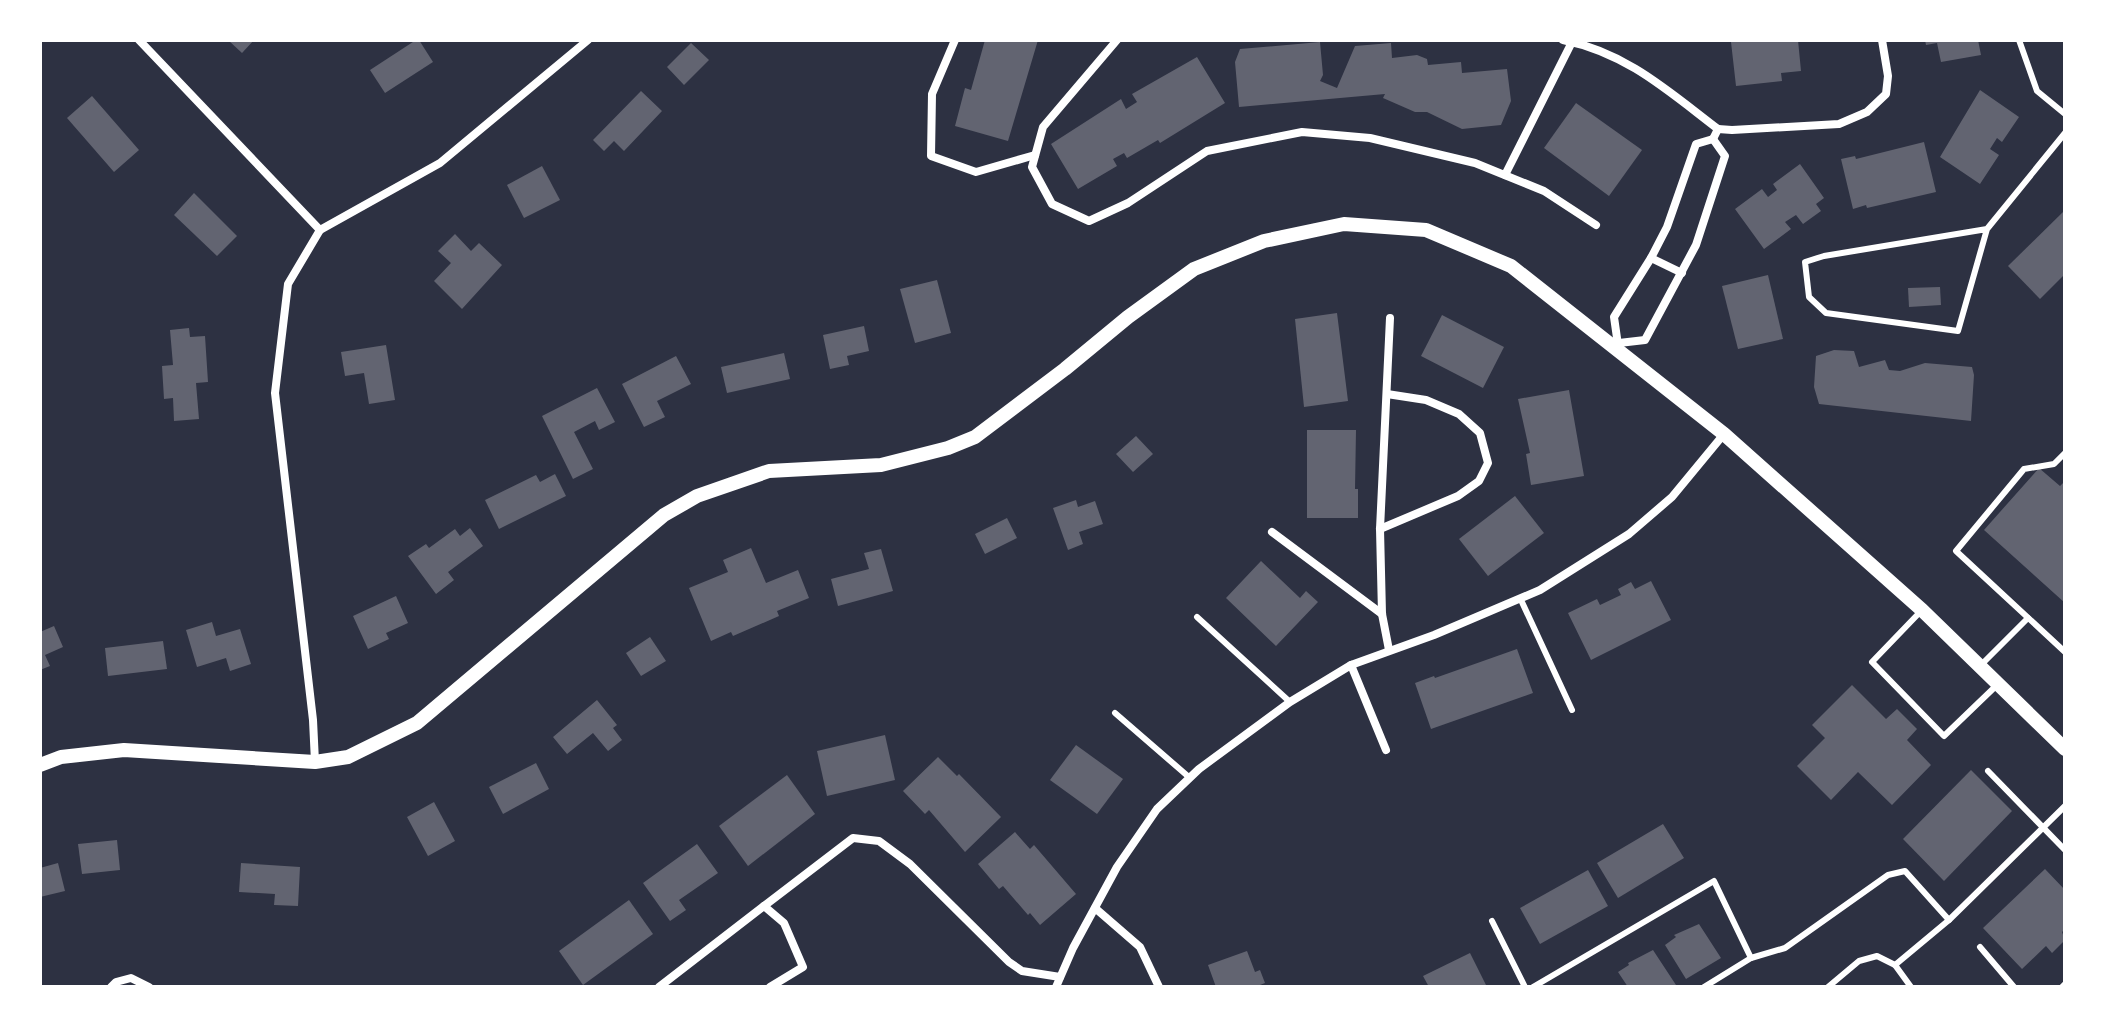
<svg xmlns="http://www.w3.org/2000/svg" width="2105" height="1027" font-family="Cabin,sans-serif">
	<style>
		.building { fill: #626471 }
		.lines { fill: none; stroke-linecap: round; stroke-linejoin: round }
		.service { stroke: #fff; stroke-width: 6 }
		.minor { stroke: #fff; stroke-width: 8 }
		.tertiary { stroke: #fff; stroke-width: 14 }
	</style>
	<rect width="100%" height="100%" fill="#2d3142"/>
	<!-- building -->
	<g class="building">
		<polygon points="228,40 254,40 242,53"/>
		<polygon points="416,40 419,40 433,62 385,93 370,70"/>
		<polygon points="985,40 1038,40 1008,141 955,126 965,88 971,90"/>
		<polygon points="1747,40 1798,40 1801,71 1781,73 1782,81 1736,86 1731,42"/>
		<polygon points="1925,40 1978,40 1981,55 1941,62 1937,43 1926,45"/>
		<polygon points="1320,42 1323,75 1320,81 1337,88 1355,46 1391,43 1392,58 1417,55 1427,59 1428,65 1461,62 1462,73 1507,69 1511,101 1501,125 1462,129 1427,112 1415,112 1383,98 1385,94 1239,107 1235,62 1240,49"/>
		<polygon points="691,43 709,60 684,85 667,67"/>
		<polygon points="1197,57 1225,103 1160,143 1158,140 1127,158 1124,153 1113,159 1117,166 1078,189 1051,144 1121,99 1126,109 1137,102 1132,94"/>
		<polygon points="1980,90 2019,117 2002,142 1997,138 1990,149 1999,155 1980,184 1940,157"/>
		<polygon points="641,91 662,111 624,151 614,141 604,151 593,140"/>
		<polygon points="92,96 139,150 114,172 67,118"/>
		<polygon points="1576,103 1642,150 1609,196 1544,148"/>
		<polygon points="1924,142 1936,192 1867,208 1866,205 1853,209 1841,159 1855,156 1856,159"/>
		<polygon points="1800,164 1824,198 1816,204 1821,211 1803,224 1796,215 1785,222 1791,229 1764,249 1735,209 1762,189 1768,197 1777,190 1773,184"/>
		<polygon points="542,166 560,200 524,218 507,185"/>
		<polygon points="194,193 237,236 217,256 174,215"/>
		<polygon points="2065,210 2065,274 2040,299 2008,266"/>
		<polygon points="455,234 471,251 479,243 502,265 462,309 434,281 451,263 438,251"/>
		<polygon points="1768,275 1783,339 1738,349 1722,286"/>
		<polygon points="937,280 951,333 915,343 900,289"/>
		<polygon points="1940,287 1941,305 1909,307 1908,288"/>
		<polygon points="1337,313 1348,401 1304,407 1295,319"/>
		<polygon points="1442,315 1504,347 1483,388 1421,356"/>
		<polygon points="864,326 869,351 847,356 849,365 830,369 823,335"/>
		<polygon points="189,328 190,337 205,336 208,382 196,383 199,419 174,421 173,398 164,399 162,366 173,365 170,330"/>
		<polygon points="386,345 395,400 369,404 364,373 345,376 341,352"/>
		<polygon points="1834,350 1854,351 1859,367 1885,360 1889,370 1900,371 1925,363 1972,367 1974,375 1971,421 1819,404 1814,387 1816,356"/>
		<polygon points="784,353 790,379 727,393 721,367"/>
		<polygon points="676,356 691,384 657,401 665,417 644,427 622,384"/>
		<polygon points="597,388 615,422 599,430 595,421 574,432 593,469 573,479 542,416"/>
		<polygon points="1569,390 1584,476 1531,485 1526,454 1530,453 1518,399"/>
		<polygon points="1307,430 1356,430 1355,489 1358,489 1358,518 1307,518"/>
		<polygon points="1136,436 1153,454 1133,472 1116,454"/>
		<polygon points="2039,468 2060,486 2065,481 2065,603 1984,530"/>
		<polygon points="555,474 566,496 499,529 485,500 536,475 540,482"/>
		<polygon points="1515,496 1544,533 1488,576 1459,539"/>
		<polygon points="1076,500 1078,507 1095,501 1103,524 1079,532 1083,544 1068,550 1053,508"/>
		<polygon points="1007,518 1017,538 985,554 975,534"/>
		<polygon points="470,528 483,546 448,572 454,580 436,594 408,556 426,544 429,548 455,529 460,536"/>
		<polygon points="751,548 766,583 798,570 809,598 777,611 779,616 733,636 731,632 711,641 689,588 728,572 723,560"/>
		<polygon points="881,549 893,591 838,606 831,579 869,569 864,553"/>
		<polygon points="1261,561 1300,598 1306,591 1318,602 1276,646 1226,598"/>
		<polygon points="1651,581 1671,620 1591,660 1568,613 1597,599 1600,605 1621,595 1618,589 1631,582 1635,589"/>
		<polygon points="396,596 408,623 386,633 389,639 368,649 353,616"/>
		<polygon points="212,622 216,636 240,629 251,664 230,671 226,658 197,667 186,630"/>
		<polygon points="54,626 63,647 45,655 50,666 40,670 40,632"/>
		<polygon points="650,637 666,661 641,676 626,653"/>
		<polygon points="163,641 167,669 108,676 105,648"/>
		<polygon points="1517,649 1533,693 1431,729 1415,683 1434,676 1435,678"/>
		<polygon points="1852,685 1886,719 1897,709 1917,729 1907,740 1931,765 1892,805 1858,772 1831,800 1797,766 1825,738 1812,725"/>
		<polygon points="597,700 617,725 613,728 622,740 608,751 593,733 567,754 553,737"/>
		<polygon points="885,735 895,780 827,796 817,751"/>
		<polygon points="1076,745 1123,779 1097,814 1050,780"/>
		<polygon points="938,757 957,776 959,774 1001,817 965,852 929,810 925,814 903,791"/>
		<polygon points="536,763 549,789 503,814 489,787"/>
		<polygon points="1971,770 2012,811 1944,881 1903,839"/>
		<polygon points="787,775 815,814 748,866 719,826"/>
		<polygon points="434,802 455,841 428,856 407,817"/>
		<polygon points="1663,824 1684,858 1618,898 1597,863"/>
		<polygon points="1015,832 1030,849 1034,845 1076,894 1040,925 1030,913 1028,915 1003,886 999,889 978,864"/>
		<polygon points="117,840 120,870 82,874 78,844"/>
		<polygon points="697,844 718,873 679,900 686,910 670,921 643,883"/>
		<polygon points="58,863 65,891 40,897 40,868"/>
		<polygon points="241,863 300,867 298,906 274,905 275,894 239,892"/>
		<polygon points="2045,869 2065,890 2065,929 2062,932 2065,940 2052,953 2046,946 2022,969 1983,928"/>
		<polygon points="1588,870 1608,906 1540,944 1520,908"/>
		<polygon points="629,900 653,934 583,985 559,951"/>
		<polygon points="1699,924 1721,958 1686,979 1665,945 1676,937 1674,935"/>
		<polygon points="1653,950 1676,985 1628,987 1618,972 1629,965 1628,963"/>
		<polygon points="1247,951 1255,972 1260,970 1265,983 1255,987 1216,987 1208,965"/>
		<polygon points="1470,953 1487,987 1429,987 1423,976"/>
	</g>
	<g class="lines">
		<!-- service -->
		<g class="service">
			<polyline points="2019,40 2037,91 2065,114"/>
			<polyline points="1987,229 1824,256 1805,262 1809,297 1826,313 1958,331 1987,229 2065,133"/>
			<polyline points="2065,453 2054,464 2024,469 1956,551 2065,652"/>
			<polyline points="1521,600 1572,710"/>
			<polyline points="1922,610 1872,662 1944,736 1997,685"/>
			<polyline points="1197,617 1290,702"/>
			<polyline points="1980,666 2028,618"/>
			<polyline points="1115,713 1190,778"/>
			<polyline points="1988,771 2065,850"/>
			<polyline points="1949,920 2065,806"/>
			<polyline points="1492,921 1525,987"/>
			<polyline points="1980,947 2014,987"/>
			<polyline points="1751,958 1785,948 1888,875 1905,871 1949,920 1895,965 1911,987"/>
			<polyline points="1533,987 1714,881 1751,958 1704,987"/>
			<polyline points="1828,987 1859,961 1877,956 1895,965"/>
			<polyline points="2062,987 2065,984"/>
		</g>
		<!-- minor -->
		<g class="minor">
			<polyline points="139,40 320,230"/>
			<polyline points="955,40 932,94 931,156 976,172 1035,155"/>
			<polyline points="1117,40 1043,127 1032,167 1052,204 1089,221 1128,203 1207,151 1302,132 1370,138 1475,163 1544,191 1596,225"/>
			<path d="M 1563,40 C 1627,53 1668,91 1718,129"/>
			<polyline points="1713,139 1718,129 1732,130 1839,124 1867,112 1886,94 1888,76 1882,40"/>
			<polyline points="1505,175 1572,42"/>
			<polyline points="1651,258 1682,273"/>
			<polyline points="1619,343 1645,340 1696,245 1725,156 1713,139"/>
			<polyline points="1618,345 1614,317 1651,258 1667,227 1696,144 1713,139"/>
			<polyline points="1380,529 1458,496 1479,481 1488,463 1480,433 1459,414 1426,400 1387,394"/>
			<polyline points="1272,532 1382,614"/>
			<polyline points="1389,650 1382,614 1380,529 1390,318"/>
			<polyline points="1351,665 1386,750"/>
			<polyline points="315,762 313,720 275,393 288,284 320,230 440,163 588,40"/>
			<polyline points="764,906 853,838 879,841 910,864 1009,962 1022,971 1060,977"/>
			<polyline points="1095,908 1140,947 1159,987"/>
			<polyline points="111,987 116,982 131,978 149,987"/>
			<polyline points="659,987 764,906 784,923 803,967 770,987"/>
			<polyline points="1056,987 1073,948 1117,867 1157,809 1199,769 1290,702 1351,665 1434,635 1540,590 1629,534 1672,497 1724,434"/>
		</g>
		<!-- tertiary -->
		<polyline class="tertiary" points="40,765 61,757 124,750 315,762 348,757 417,723 664,515 697,496 769,471 881,465 948,448 975,437 1065,369 1128,317 1194,269 1264,241 1344,224 1426,230 1511,266 1724,434 1922,610 2065,749"/>
	</g>
	<!-- border -->
	<rect width="2105" height="1027" fill="none" stroke="#ffffff" stroke-width="84"/>
</svg>
